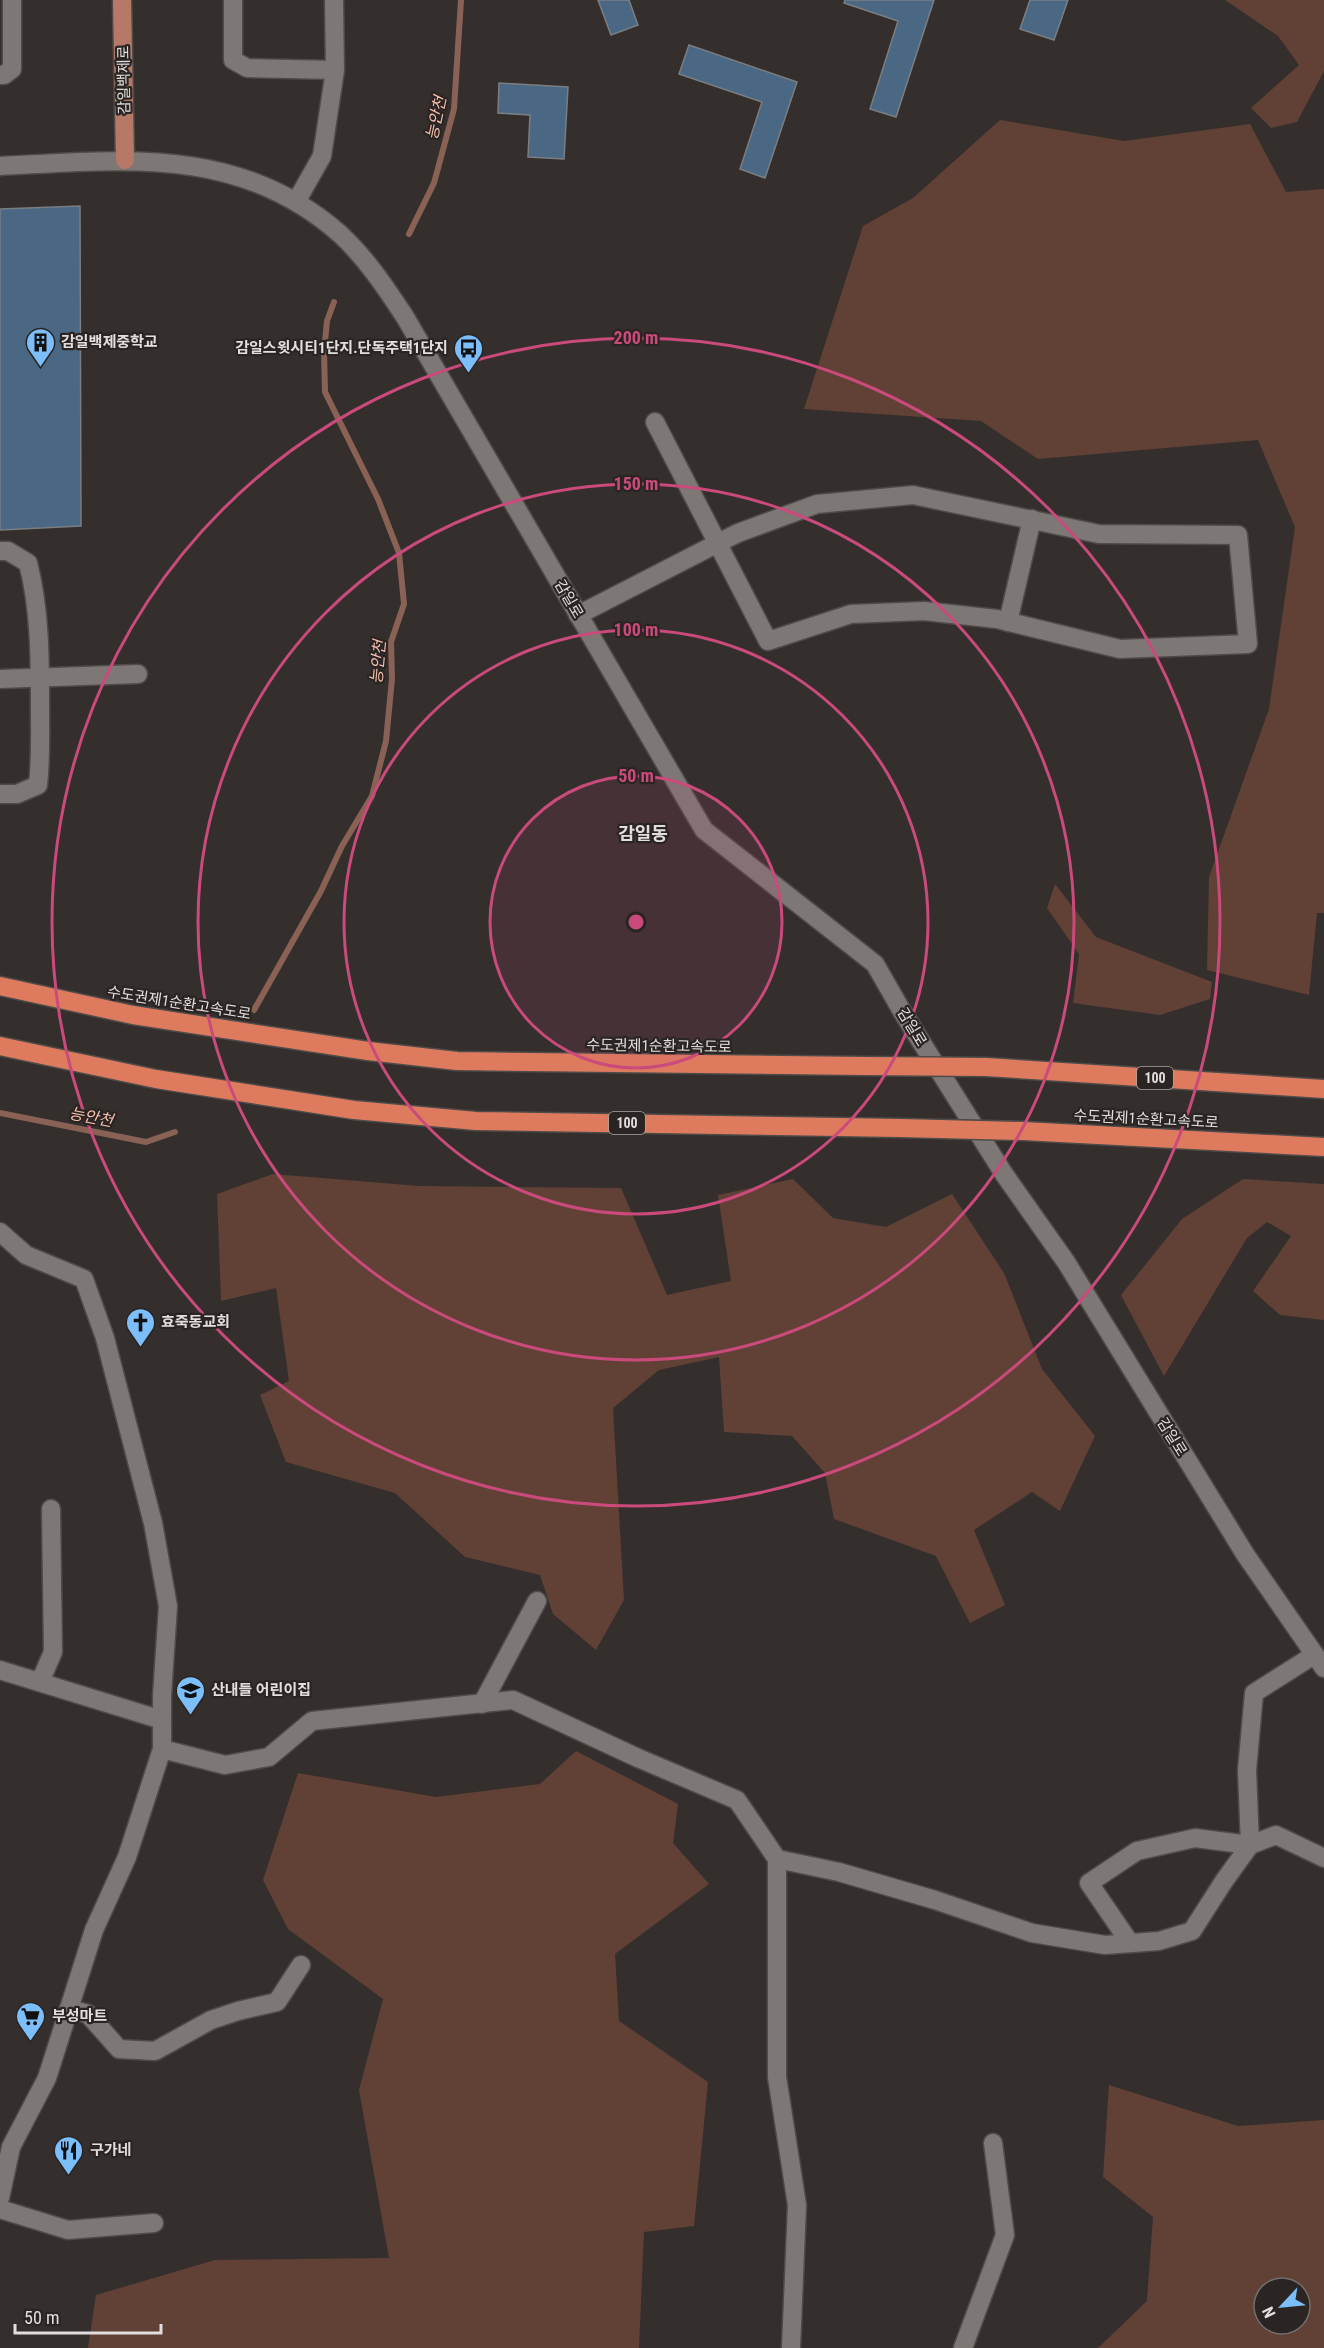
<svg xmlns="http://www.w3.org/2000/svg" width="1324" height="2348" font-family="'Roboto Condensed','Noto Sans KR',sans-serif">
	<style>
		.green { fill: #614036; fill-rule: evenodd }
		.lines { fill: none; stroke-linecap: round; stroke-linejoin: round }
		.stream { stroke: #8a6155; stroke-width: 6 }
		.building { fill: #4a6884; stroke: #7a7e82; stroke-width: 1.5 }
		.minor-casing { stroke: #4f4b49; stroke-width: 21 }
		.major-casing { stroke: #4f4b49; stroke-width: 21 }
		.highway-casing { stroke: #4f4b49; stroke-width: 21 }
		.minor { stroke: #7d7775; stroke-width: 18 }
		.major { stroke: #b77967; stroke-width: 18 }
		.highway { stroke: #de7b5e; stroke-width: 18 }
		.highway-bridge-casing { stroke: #4f4b49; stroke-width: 21; stroke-linecap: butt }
		.highway-bridge { stroke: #de7b5e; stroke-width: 18 }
		.ring { fill: none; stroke: #ca4a7c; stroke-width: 3 }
		.labels { text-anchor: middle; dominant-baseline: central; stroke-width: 4.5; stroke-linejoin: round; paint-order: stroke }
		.shield { fill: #2a2523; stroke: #aaa6a5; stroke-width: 1.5 }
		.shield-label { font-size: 14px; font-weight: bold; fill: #e1dedd }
		.street-label { font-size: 15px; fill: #e1dedd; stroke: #2a2523 }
		.poi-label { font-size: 15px; font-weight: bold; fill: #e1dedd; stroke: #2a2523; text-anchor: start }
		.water-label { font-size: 16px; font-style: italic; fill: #f8bfaf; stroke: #2a2523 }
		.quarter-label { font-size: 18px; font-weight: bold; fill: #e1dedd; stroke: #2a2523 }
		.centre { fill: #ca4a7c; stroke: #2a2523; stroke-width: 3 }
		.ring-label { font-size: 18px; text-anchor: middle; font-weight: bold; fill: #ca4a7c; stroke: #2a2523; stroke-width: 4.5; stroke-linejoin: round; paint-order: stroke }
	</style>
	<rect width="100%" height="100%" fill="#342f2d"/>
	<!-- green -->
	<g class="green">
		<polygon points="1225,0 1324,0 1324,71 1297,122 1271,128 1251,108 1299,65 1278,36"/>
		<polygon points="1000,120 1124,141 1250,124 1286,192 1324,189 1324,913 1317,913 1309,995 1207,970 1209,877 1269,709 1295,527 1258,440 1038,459 981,421 804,409 863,226 913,198"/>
		<polygon points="1055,884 1096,937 1212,982 1210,999 1160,1015 1073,1003 1079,954 1047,908"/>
		<polygon points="273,1174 419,1186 621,1188 667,1295 731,1281 718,1195 793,1179 833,1218 886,1227 952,1194 1004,1273 1042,1369 1095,1436 1060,1511 1032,1492 974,1530 1005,1605 970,1623 936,1556 834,1519 825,1473 792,1436 724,1432 719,1357 659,1370 613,1408 624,1600 596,1650 553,1614 540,1575 465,1557 395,1493 286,1462 260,1395 289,1381 276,1288 221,1301 217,1194"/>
		<polygon points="1243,1179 1324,1184 1324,1320 1280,1315 1253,1291 1291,1236 1267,1222 1247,1238 1164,1376 1121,1295 1182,1219"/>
		<polygon points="576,1751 678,1804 673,1843 709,1884 615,1954 619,2021 708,2082 694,2226 644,2232 639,2348 88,2348 96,2295 215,2260 389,2258 359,2090 383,1999 288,1929 263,1880 298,1773 436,1797 540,1784"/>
		<path d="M 1109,2085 L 1238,2126 L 1324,2120 L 1324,2348 L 1098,2348 L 1147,2301 L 1153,2217 L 1103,2177 ZM 1264,2288 L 1300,2288 L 1300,2324 L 1264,2324 Z"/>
	</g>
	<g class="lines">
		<!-- stream -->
		<g class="stream">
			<polyline points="409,234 434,183 454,109 461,0"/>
			<polyline points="254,1010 321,891 342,846 372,796 386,741 392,679 391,642 404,604 399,553 378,499 325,392 324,352 327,321 334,302"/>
			<polyline points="0,1113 146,1142 175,1132"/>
		</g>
	</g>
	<!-- building -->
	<g class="building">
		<polygon points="598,0 629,0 638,25 611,35"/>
		<polygon points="845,0 934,0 896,117 870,109 898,21 844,3"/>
		<polygon points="1030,0 1068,0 1054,40 1020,29"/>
		<polygon points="689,45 797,82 765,178 740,169 762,102 679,74"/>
		<polygon points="499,83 568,87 564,159 528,157 530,115 498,113"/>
		<polygon points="80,206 81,526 0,530 0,209"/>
	</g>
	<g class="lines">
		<defs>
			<g id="minor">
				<polyline points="233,0 233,60 247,68 335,70 334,0"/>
				<polyline points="0,75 4,75 12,69 12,0"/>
				<path d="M 0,166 C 124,160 239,145 340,234 C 366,258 386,288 405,317 L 704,830 L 875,964 L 903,1013 L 1004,1174 L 1066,1262 L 1245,1554 L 1324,1668"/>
				<polyline points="296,202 322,156 335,70"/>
				<path d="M 0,551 L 8,551 L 28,563 C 40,609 40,659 40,706 C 40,733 41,759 38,785 L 17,794 L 0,794"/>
				<polyline points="578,615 718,543 738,533 817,504 913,495 1099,534 1238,535 1248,644 1120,649 997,619 924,611 851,614 768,641 655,422"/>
				<polyline points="1008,622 1032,519"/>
				<polyline points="0,679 138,674"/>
				<polyline points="0,1232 26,1255 84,1279 105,1338 153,1523 168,1606 162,1696 162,1749 127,1857 94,1930 47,2078 11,2147 0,2198"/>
				<polyline points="0,1670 162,1720"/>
				<polyline points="40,1682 53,1652 51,1509"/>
				<polyline points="482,1704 537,1601"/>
				<polyline points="162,1749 225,1765 269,1757 312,1721 513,1700 638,1758 737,1800 777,1859 777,2077 797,2205 791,2348"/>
				<polyline points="777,1859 839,1872 935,1900 1032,1933 1105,1945 1159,1941 1192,1931 1224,1881 1250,1845 1276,1835 1324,1858"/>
				<polyline points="1130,1943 1089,1883 1137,1851 1195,1838 1250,1845 1247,1770 1254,1693 1314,1655"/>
				<polyline points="69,2009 88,2014 119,2049 155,2051 211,2020 238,2011 277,2002 301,1965"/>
				<polyline points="0,2209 68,2230 154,2223"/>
				<polyline points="963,2348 1005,2235 993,2143"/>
			</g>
			<polyline id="major" points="122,0 125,160"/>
			<g id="highway">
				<polyline points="0,986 133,1015 368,1051 457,1061 864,1066"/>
				<polyline points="0,1046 156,1079 354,1110 476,1121 900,1128"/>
				<polyline points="986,1067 1324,1089"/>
				<polyline points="1023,1131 1324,1147"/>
			</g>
		</defs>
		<!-- minor casing -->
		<use href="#minor" class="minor-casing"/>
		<!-- major casing -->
		<use href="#major" class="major-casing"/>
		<!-- highway casing -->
		<use href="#highway" class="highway-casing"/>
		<!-- minor -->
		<use href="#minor" class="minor"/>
		<!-- major -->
		<use href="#major" class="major"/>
		<!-- highway -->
		<use href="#highway" class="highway"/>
		<defs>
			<g id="highway-bridge">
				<polyline points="864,1066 986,1067"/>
				<polyline points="900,1128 1023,1131"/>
			</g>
		</defs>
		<!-- highway-bridge casing -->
		<use href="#highway-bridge" class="highway-bridge-casing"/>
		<!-- highway-bridge -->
		<use href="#highway-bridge" class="highway-bridge"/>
	</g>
	<!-- distance rings -->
	<circle cx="636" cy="922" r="146" fill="#ca4a7c" fill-opacity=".12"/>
	<g class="ring">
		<circle cx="636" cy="922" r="146"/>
		<circle cx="636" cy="922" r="292"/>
		<circle cx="636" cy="922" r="438"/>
		<circle cx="636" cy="922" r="584"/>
	</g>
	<!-- icons -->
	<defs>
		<symbol id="building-pin" viewBox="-11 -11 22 30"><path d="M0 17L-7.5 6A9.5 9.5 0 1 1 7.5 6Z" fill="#7cbef9" stroke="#2a2523"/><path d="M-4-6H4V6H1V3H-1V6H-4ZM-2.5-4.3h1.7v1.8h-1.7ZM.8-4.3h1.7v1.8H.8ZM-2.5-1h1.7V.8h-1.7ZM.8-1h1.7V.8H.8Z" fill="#111"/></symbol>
		<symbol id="bus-pin" viewBox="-11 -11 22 30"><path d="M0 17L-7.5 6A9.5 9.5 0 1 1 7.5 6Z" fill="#7cbef9" stroke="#2a2523"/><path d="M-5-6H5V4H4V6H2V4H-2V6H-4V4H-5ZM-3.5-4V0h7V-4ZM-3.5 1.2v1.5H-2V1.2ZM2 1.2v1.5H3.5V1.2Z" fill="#111"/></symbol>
		<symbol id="church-pin" viewBox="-11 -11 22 30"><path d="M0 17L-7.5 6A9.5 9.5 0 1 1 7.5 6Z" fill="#7cbef9" stroke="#2a2523"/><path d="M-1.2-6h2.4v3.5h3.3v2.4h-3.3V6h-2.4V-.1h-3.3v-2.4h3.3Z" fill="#111"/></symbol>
		<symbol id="school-pin" viewBox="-11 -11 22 30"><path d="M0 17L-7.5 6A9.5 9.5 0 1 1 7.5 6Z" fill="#7cbef9" stroke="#2a2523"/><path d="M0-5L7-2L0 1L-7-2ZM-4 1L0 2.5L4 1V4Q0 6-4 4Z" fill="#111"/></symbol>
		<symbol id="supermarket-pin" viewBox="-11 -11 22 30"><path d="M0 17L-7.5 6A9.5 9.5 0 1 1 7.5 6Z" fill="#7cbef9" stroke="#2a2523"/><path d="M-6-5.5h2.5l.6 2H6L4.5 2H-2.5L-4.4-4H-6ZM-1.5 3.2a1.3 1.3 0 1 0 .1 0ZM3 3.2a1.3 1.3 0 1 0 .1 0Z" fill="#111"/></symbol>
		<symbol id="restaurant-pin" viewBox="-11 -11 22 30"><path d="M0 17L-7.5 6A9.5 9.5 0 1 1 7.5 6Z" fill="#7cbef9" stroke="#2a2523"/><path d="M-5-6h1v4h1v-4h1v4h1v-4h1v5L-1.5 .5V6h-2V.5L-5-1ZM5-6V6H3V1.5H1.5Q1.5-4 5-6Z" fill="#111"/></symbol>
	</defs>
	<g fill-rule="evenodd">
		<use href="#building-pin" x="24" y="326" width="33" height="45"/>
		<use href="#bus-pin" x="452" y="332" width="33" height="45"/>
		<use href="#church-pin" x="124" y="1306" width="33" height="45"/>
		<use href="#school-pin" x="174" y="1674" width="33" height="45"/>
		<use href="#supermarket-pin" x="14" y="2000" width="33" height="45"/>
		<use href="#restaurant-pin" x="52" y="2134" width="33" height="45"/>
	</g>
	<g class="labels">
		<!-- shield labels -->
		<g class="shield">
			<rect x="1137" y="1067" width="36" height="22" rx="4.5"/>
			<rect x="609" y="1112" width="36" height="22" rx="4.5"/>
		</g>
		<g class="shield-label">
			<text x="1155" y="1078">100</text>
			<text x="627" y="1123">100</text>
		</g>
		<!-- street labels -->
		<g class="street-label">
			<text transform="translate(124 80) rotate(-91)">감일백제로</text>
			<text transform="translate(569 599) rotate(60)">감일로</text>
			<text transform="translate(179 1003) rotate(9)">수도권제1순환고속도로</text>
			<text transform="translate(912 1027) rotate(59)">감일로</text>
			<text transform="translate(659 1046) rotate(1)">수도권제1순환고속도로</text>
			<text transform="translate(1146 1119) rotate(3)">수도권제1순환고속도로</text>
			<text transform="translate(1172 1437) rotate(58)">감일로</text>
		</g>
		<!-- poi labels -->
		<g class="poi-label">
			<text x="61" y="342">감일백제중학교</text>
			<text x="448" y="348" text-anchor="end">감일스윗시티1단지.단독주택1단지</text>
			<text x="161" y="1322">효죽동교회</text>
			<text x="211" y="1690">산내들 어린이집</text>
			<text x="52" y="2016">부성마트</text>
			<text x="90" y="2150">구가네</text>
		</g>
		<!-- water labels -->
		<g class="water-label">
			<text transform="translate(436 118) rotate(-78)">능안천</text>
			<text transform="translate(378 662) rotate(-85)">능안천</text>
			<text transform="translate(91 1117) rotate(11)">능안천</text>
		</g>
		<!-- quarter labels -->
		<g class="quarter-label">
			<text x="643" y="833">감일동</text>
		</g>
	</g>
	<circle cx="636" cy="922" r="9" class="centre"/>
	<g class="ring-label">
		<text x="636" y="344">200 m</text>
		<text x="636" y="490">150 m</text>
		<text x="636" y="636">100 m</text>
		<text x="636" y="782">50 m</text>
	</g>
	<!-- north arrow -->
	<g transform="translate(1282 2306) rotate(244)"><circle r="28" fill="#2a2523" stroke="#736f6d" stroke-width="1.5"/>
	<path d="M0-4.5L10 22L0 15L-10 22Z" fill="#7cbef9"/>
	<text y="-9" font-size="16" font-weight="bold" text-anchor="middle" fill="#e1dedd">N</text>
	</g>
	<!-- scale -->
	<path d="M15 2324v9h146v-9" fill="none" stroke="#e1dedd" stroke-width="3"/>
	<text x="24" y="2324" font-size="18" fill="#e1dedd" stroke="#2a2523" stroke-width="4.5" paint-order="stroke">50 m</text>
</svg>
